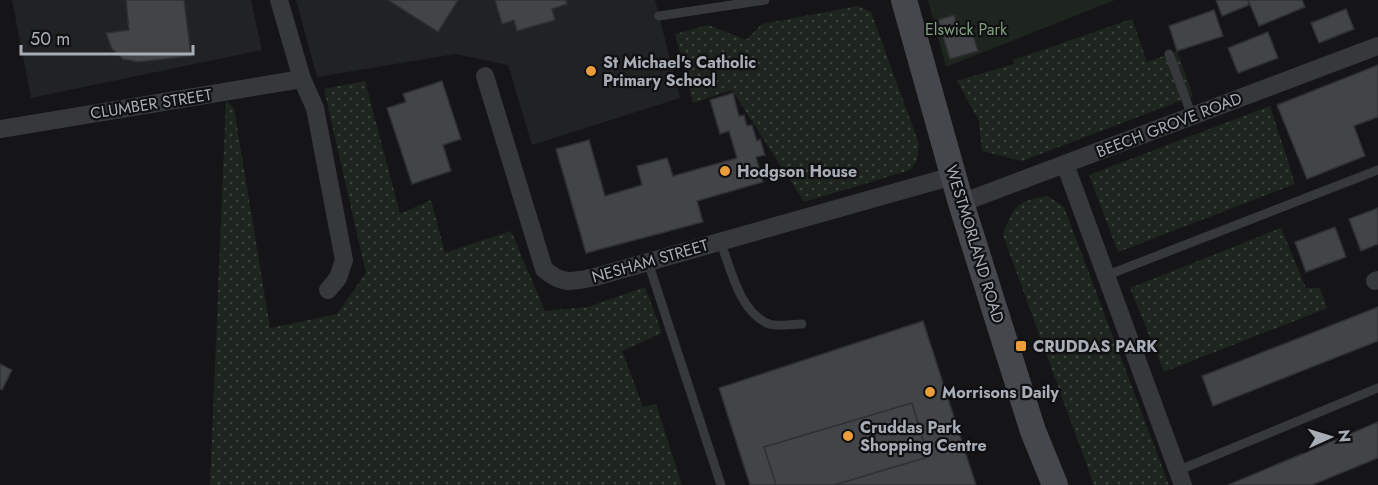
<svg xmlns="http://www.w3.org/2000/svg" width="1378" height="485" font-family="Jost,sans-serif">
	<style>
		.built { fill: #212224 }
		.grass { fill: url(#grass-dots) }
		.green { fill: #1e251e }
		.building { fill: #424447; stroke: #2f3033; stroke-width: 1.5 }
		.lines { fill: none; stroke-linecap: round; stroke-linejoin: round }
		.lane { stroke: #36383c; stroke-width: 9 }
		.street { stroke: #36383c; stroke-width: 18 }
		.secondary { stroke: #45474c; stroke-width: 26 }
		.poi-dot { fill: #ea9d3a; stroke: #101012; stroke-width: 2 }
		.labels { text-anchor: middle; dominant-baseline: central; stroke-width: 4.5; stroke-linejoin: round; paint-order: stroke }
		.park-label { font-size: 16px; fill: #81a17f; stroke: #101012 }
		.poi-label { font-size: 16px; font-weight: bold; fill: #a8aeb7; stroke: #101012; text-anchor: start }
		.street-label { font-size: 16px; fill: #a8aeb7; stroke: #101012 }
	</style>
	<defs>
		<pattern id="grass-dots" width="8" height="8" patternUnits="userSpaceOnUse" patternTransform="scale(1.5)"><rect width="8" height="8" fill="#1e251e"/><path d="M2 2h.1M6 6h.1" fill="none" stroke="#3c423c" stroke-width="1.8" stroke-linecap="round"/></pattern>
	</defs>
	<rect width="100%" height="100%" fill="#151517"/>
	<!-- built -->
	<g class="built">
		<polygon points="12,0 251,0 262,50 31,98"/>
		<polygon points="296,0 655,0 680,98 532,145 508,65 455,54 317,77"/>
	</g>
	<!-- grass -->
	<g class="grass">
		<polygon points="858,6 871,12 919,144 917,160 910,170 804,202 732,90 693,103 675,34 708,25 746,40 762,24"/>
		<polygon points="1132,19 1147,62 1177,51 1193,96 1022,161 982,151 979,121 957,81 1014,64 1013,60"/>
		<polygon points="365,81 400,214 431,200 445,253 511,231 545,311 588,307 645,287 662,333 622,351 643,407 656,404 682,485 210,485 226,101 234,108 270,328 337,314 366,273 324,89"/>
		<polygon points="1270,106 1295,184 1118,252 1089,175"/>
		<path d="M 1048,196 L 1064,207 L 1169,485 L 1094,485 L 1003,235 C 1013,206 1017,201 1048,196 Z"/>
		<polygon points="1281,228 1306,288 1320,288 1327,308 1164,372 1130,288"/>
	</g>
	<!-- green -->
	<polygon class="green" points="928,0 1115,0 946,67"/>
	<!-- building -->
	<g class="building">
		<polygon points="126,0 184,0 191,56 138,62 123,59 112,49 106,33 129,30"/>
		<polygon points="388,0 458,0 438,32"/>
		<polygon points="495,0 566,0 567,4 552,9 555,20 517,31 514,20 502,24"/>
		<polygon points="1216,0 1248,0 1249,5 1222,16"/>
		<polygon points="1248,0 1302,0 1305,7 1259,26"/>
		<polygon points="1346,9 1354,29 1319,43 1311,23"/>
		<polygon points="1214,10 1223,36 1177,51 1169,26"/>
		<polygon points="954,15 960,36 972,32 978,51 950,59 938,20"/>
		<polygon points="1268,32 1278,58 1238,73 1228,48"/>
		<polygon points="1378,65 1378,117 1354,126 1365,156 1307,179 1277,105"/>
		<polygon points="442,81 461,139 443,145 451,171 412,184 387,108 406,102 403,94"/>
		<polygon points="733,93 739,116 744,115 747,126 752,125 757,141 760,139 765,155 756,157 763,182 697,201 703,222 586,253 556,149 589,140 605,196 642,185 637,166 667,158 673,176 737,158 729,131 720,134 710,100"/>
		<polygon points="1378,208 1378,244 1361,251 1349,219"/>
		<polygon points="1335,227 1346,257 1306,272 1295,242"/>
		<polygon points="1378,307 1378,341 1213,406 1202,376"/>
		<polygon points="923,321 976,485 750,485 719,388"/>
		<polygon points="0,364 12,370 2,390 0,389"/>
		<polygon points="912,403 928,457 834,485 776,485 764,447"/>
		<polygon points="1378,422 1378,458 1312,485 1228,485"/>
	</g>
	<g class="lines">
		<!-- lane -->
		<g class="lane">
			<polyline points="659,16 765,0"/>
			<polyline points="1169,54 1192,116"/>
			<path d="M 720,241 C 731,268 739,312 769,324 C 778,327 792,324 802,324"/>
			<polyline points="648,262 721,485"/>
			<polyline points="1105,276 1378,170"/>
			<polyline points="1177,471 1378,388"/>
		</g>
		<!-- street -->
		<g class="street">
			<path d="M 485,76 L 544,269 C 562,285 572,282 595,277 L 953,176"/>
			<polyline points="302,79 315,108 344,260 338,278 328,290"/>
			<polyline points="0,129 302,79 279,0"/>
			<polyline points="1065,164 1183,485"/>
			<polyline points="961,203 1378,46"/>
			<polyline points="1375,281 1378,280"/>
		</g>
		<!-- secondary -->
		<polyline class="secondary" points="904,0 961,203 1033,431 1055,485"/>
	</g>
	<!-- markers -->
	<g class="poi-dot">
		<circle cx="591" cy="71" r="6"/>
		<circle cx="725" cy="171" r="6"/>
		<rect x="1015" y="340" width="12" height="12" rx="3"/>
		<circle cx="930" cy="392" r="6"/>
		<circle cx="848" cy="436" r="6"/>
	</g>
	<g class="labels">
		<!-- park labels -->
		<g class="park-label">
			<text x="966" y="29">Elswick Park</text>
		</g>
		<!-- poi labels -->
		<g class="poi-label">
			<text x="603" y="62">St Michael's Catholic<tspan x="603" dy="18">Primary School</tspan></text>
			<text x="737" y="171">Hodgson House</text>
			<text x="1033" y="346">CRUDDAS PARK</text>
			<text x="942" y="392">Morrisons Daily</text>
			<text x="860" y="427">Cruddas Park<tspan x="860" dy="18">Shopping Centre</tspan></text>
		</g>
		<!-- street labels -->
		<g class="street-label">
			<text transform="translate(151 104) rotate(-9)">CLUMBER STREET</text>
			<text transform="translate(1169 125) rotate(-21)">BEECH GROVE ROAD</text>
			<text transform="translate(975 244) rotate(73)">WESTMORLAND ROAD</text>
			<text transform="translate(650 261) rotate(-16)">NESHAM STREET</text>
		</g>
	</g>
	<!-- north arrow -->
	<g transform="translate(1330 437) rotate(86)" stroke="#101012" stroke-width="4.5" paint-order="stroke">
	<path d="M0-4.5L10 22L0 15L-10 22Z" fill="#a8aeb7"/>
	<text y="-9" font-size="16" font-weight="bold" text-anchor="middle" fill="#a8aeb7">N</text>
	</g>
	<!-- scale -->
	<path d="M21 45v9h172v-9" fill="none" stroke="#a8aeb7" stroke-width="3"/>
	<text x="30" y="45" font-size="18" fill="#a8aeb7" stroke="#101012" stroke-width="4.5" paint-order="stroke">50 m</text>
</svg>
